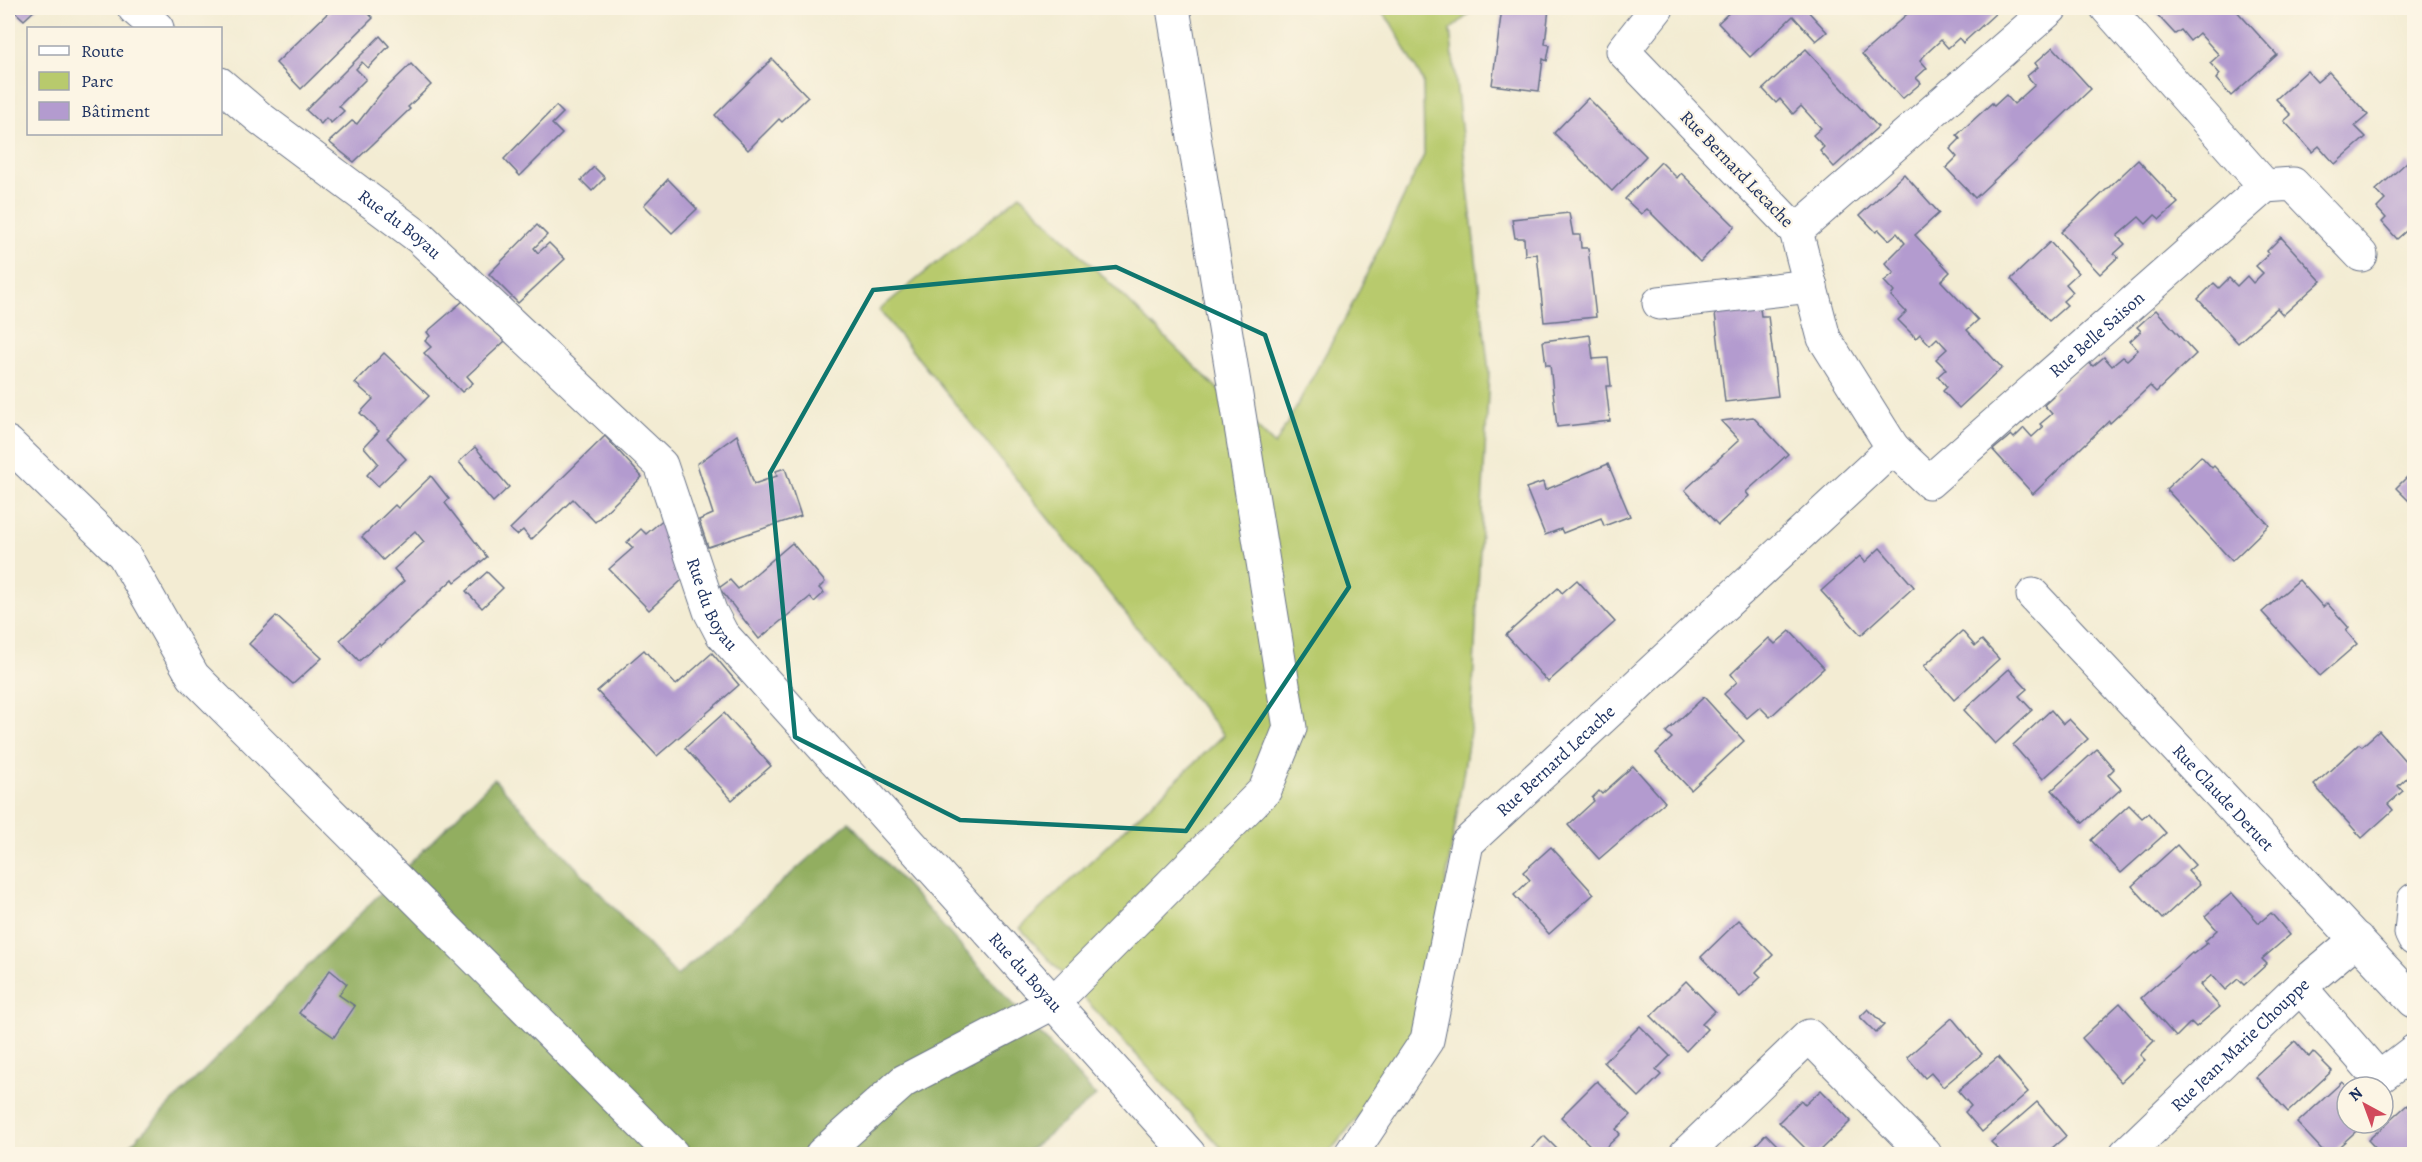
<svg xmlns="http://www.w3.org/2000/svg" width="2422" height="1162" font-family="Alegreya,serif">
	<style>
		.green { fill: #b8ca6d; stroke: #6a7c66; stroke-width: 1.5 }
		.forest { fill: #92ae60; stroke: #566e5f; stroke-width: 1.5 }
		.building { fill: #b39bcf }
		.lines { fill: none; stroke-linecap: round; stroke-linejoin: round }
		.minor-casing { stroke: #677187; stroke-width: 35 }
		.minor { stroke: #fff; stroke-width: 33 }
		.marked { fill: none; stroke: #0f766e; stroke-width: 4.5; stroke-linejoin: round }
		.labels { text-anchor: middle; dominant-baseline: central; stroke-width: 4.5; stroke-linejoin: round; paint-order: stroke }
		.street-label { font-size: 18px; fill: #1b2f5e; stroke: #fcf5e5 }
	</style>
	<rect width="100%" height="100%" fill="#fcf5e5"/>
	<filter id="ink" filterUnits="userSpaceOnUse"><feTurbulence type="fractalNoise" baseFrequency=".0167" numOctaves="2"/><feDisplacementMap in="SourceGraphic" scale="12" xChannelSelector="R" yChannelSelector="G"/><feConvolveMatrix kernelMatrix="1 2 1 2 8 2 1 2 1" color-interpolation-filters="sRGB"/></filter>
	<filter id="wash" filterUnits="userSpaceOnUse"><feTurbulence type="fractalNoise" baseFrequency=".008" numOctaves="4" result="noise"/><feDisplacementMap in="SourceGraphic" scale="24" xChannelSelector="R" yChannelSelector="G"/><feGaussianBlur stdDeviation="1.35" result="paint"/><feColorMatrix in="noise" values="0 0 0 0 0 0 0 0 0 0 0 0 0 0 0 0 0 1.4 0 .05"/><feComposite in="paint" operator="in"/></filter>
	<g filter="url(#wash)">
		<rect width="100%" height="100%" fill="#f3ecd3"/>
		<!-- green -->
		<polygon class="green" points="1379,8 1476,8 1450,30 1489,373 1471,725 1421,1039 1328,1154 1227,1154 1020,928 1224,735 879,310 1020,195 1275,445 1348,313 1424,155 1423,81 1391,23"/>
		<!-- forest -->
		<polygon class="forest" points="494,779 677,976 849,822 1096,1096 1025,1154 72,1154 76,1150 123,1152"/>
		<g id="blocks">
			<!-- building -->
			<g class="building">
				<polygon points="11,8 37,8 24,20"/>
				<polygon points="333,8 363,8 373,18 301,89 276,63"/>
				<polygon points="1502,8 1549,8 1545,44 1550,45 1547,61 1543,59 1539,91 1492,85"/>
				<polygon points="1734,8 1805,8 1827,32 1816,41 1793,16 1750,57 1718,23"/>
				<polygon points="1914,8 1994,8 1997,12 1963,43 1959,38 1948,48 1941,40 1930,50 1920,60 1927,68 1916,78 1921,83 1902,99 1862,54"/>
				<polygon points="2151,8 2234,8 2277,55 2231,96 2216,79 2220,74 2210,63 2219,55 2199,33 2190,41 2181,30 2175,34"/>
				<polygon points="380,36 389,46 368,68 362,62 356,69 366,79 339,106 344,111 331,123 326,118 321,124 306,110"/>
				<polygon points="2053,47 2091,89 1975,198 1946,168 1957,157 1950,149 1960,139 1957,135 1992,103 1994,106 2006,95 2014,104 2035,85 2027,76 2038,67 2035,63"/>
				<polygon points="1806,49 1878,127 1834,167 1820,151 1824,147 1813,135 1821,128 1801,106 1793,114 1780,99 1776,103 1763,89"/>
				<polygon points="772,59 808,97 782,122 779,119 748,150 715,115"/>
				<polygon points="411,64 431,85 408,107 410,109 354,162 329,142 352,121 357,124 381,93"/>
				<polygon points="2307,71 2317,82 2329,72 2368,115 2355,126 2366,137 2335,164 2319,146 2312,152 2299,137 2284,121 2291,115 2276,99"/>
				<polygon points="1588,98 1646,156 1612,191 1554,133"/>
				<polygon points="556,106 563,113 552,124 562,134 520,176 504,159"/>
				<polygon points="2138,160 2178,203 2160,219 2155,215 2146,224 2139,217 2117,236 2125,244 2114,254 2118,257 2100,274 2061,232"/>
				<polygon points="1661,162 1677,178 1681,173 1735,226 1700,262 1647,209 1641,214 1625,199"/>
				<polygon points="2407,162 2414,171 2414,224 2397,239 2382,222 2386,218 2377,208 2385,200 2376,190"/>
				<polygon points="594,167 605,178 592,191 581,180"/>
				<polygon points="1904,174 1939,213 1915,235 1950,272 1941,281 1978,320 1967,330 2002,368 1959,408 1943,391 1947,387 1938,376 1946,369 1936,359 1947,349 1937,338 1930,345 1920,334 1916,338 1898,320 1906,312 1891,296 1894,292 1884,281 1894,273 1885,263 1905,243 1897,233 1889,240 1879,230 1876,232 1860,215"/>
				<polygon points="668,179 697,209 672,233 644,205"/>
				<polygon points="1569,213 1573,235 1580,235 1581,248 1588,248 1596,317 1544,322 1537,254 1525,255 1524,238 1515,238 1512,219"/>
				<polygon points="537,225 547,235 534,248 538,253 549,243 565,259 518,303 489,274"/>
				<polygon points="2281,237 2321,281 2283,315 2277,308 2238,343 2198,299 2214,283 2219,288 2229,278 2237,286 2247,276 2253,283 2263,273 2256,266 2269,254 2267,251"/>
				<polygon points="2050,242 2078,273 2066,284 2073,292 2063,301 2067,305 2049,321 2011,279"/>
				<polygon points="1759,300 1761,316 1768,316 1778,396 1725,402 1714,304"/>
				<polygon points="463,301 505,341 467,376 473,383 462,392 424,353 431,347 425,341 430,336 427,332"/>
				<polygon points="2156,310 2196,354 2156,392 2150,386 2110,423 2109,421 2033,494 1993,450 2011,435 2014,438 2024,428 2032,437 2043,427 2040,424 2052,414 2044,405 2055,395 2052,393 2089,363 2093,366 2104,357 2112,366 2123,357 2127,360 2138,350 2130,341 2141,331 2137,327"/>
				<polygon points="1590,335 1593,359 1608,358 1611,386 1606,386 1610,421 1557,427 1550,365 1546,365 1543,341"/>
				<polygon points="384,353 429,396 387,438 406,459 378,486 367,475 378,463 364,447 379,431 360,413 373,399 355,383"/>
				<polygon points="1753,417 1788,454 1746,492 1749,496 1718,525 1685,490 1739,440 1721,421"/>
				<polygon points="737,435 754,484 777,476 776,471 785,468 801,516 708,547 699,520 713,514 697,464"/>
				<polygon points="605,436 642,477 595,522 573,499 531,540 523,530 517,535 510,529"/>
				<polygon points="475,447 509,487 493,502 459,462"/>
				<polygon points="2201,456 2212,468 2214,466 2269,525 2232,561 2166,489"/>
				<polygon points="1608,464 1630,516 1604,526 1601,518 1563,533 1561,529 1545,535 1526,488 1543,482 1545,490"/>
				<polygon points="2414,470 2414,506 2396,488"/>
				<polygon points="431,476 449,499 445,503 487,557 455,582 453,579 381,646 379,644 359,661 340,640 404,581 394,569 424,542 415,531 383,560 362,537 395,505 398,508"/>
				<polygon points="666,517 683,579 649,610 609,569 633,548 627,542 641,529 646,534"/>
				<polygon points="792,543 825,582 819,588 824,593 814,602 810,597 759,639 719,588 730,580 738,589"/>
				<polygon points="1880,548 1914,587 1861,635 1821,591 1860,556 1865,562"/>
				<polygon points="487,572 503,588 482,608 466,591"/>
				<polygon points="1577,580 1615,622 1548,682 1506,635 1558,588 1562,593"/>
				<polygon points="2299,580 2323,607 2327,603 2349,628 2346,631 2357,644 2320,676 2262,612"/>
				<polygon points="276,616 322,658 293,684 249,644"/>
				<polygon points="1790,631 1824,668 1770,717 1760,707 1747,718 1724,694 1737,682 1731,674 1769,638 1775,644"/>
				<polygon points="1962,631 1975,646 1982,640 1999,659 1954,700 1924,666"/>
				<polygon points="644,650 676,685 712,653 739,685 657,756 597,691"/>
				<polygon points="2009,669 2027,689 2019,696 2032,710 1995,744 1964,710"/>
				<polygon points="1704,697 1744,741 1691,790 1656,753 1672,738 1666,732"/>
				<polygon points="2051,710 2063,724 2069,719 2088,739 2043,779 2013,745"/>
				<polygon points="724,713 771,766 732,800 685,748"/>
				<polygon points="2379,731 2414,771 2398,786 2403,791 2388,804 2393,810 2362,838 2314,785 2359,744 2362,746"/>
				<polygon points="2097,749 2114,769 2108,775 2121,789 2083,823 2052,790"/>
				<polygon points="1633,766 1665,802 1599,859 1568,825 1594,801 1592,798 1599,791 1602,794"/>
				<polygon points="2129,805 2142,818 2148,813 2166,833 2121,873 2091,840"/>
				<polygon points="2177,845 2195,865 2188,871 2200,884 2162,919 2132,886"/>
				<polygon points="1551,847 1594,894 1549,934 1514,895 1530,880 1523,872"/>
				<polygon points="2232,893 2259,923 2271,913 2290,935 2262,959 2267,964 2244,985 2238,979 2225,990 2212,975 2200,985 2220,1007 2196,1027 2191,1022 2176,1037 2141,998 2192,953 2193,954 2207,943 2205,941 2217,930 2205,916"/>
				<polygon points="1739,920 1773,955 1756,972 1761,977 1740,997 1701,957"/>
				<polygon points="330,970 347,984 339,995 355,1006 334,1037 299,1013"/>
				<polygon points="1686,981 1715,1011 1702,1024 1707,1029 1686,1051 1651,1016"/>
				<polygon points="2120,1003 2154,1041 2140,1055 2145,1060 2121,1082 2082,1038"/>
				<polygon points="1868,1009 1884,1025 1876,1033 1860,1017"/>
				<polygon points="1952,1018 1982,1054 1943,1087 1931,1073 1925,1078 1907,1057"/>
				<polygon points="1640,1026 1670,1056 1656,1070 1661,1075 1639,1097 1604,1062"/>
				<polygon points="2295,1041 2309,1057 2313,1052 2332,1071 2288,1112 2256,1077"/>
				<polygon points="1998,1057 2028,1092 1982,1132 1965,1112 1971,1106 1958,1091"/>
				<polygon points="1597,1081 1631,1115 1616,1129 1620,1134 1599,1154 1561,1117"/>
				<polygon points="2342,1082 2347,1088 2347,1123 2365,1123 2331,1154 2326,1154 2297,1123"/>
				<polygon points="1821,1090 1851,1121 1817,1154 1811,1154 1779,1122 1801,1100 1805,1105"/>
				<polygon points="2037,1102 2066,1136 2045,1154 2003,1154 1991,1142"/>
				<polygon points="2407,1105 2414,1113 2414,1154 2381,1154 2368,1140"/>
				<polygon points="1766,1134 1786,1154 1746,1154 1752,1149"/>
				<polygon points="1544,1136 1562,1154 1525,1154 1528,1152"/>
			</g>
		</g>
	</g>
	<g filter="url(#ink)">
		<use href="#blocks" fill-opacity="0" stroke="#677187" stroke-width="1.5"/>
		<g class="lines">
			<defs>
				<g id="minor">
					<polyline points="134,8 157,28"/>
					<path id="s1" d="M 220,84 L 261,119 L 420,238 L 661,465 L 710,611 L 722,634 L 1189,1154"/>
					<polyline points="2265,186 2293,184 2361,255"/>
					<polyline points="1796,231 2051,8"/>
					<polyline points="1659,303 1811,286"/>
					<polyline points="8,443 124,555 193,676 672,1154"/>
					<path id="s2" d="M 1893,448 L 1929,482 L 2265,186 L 2107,8"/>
					<path id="s3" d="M 2033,595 L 2414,1001"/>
					<polyline points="2414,900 2411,933 2414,939"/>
					<polyline points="2300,987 2379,1078 2414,1051"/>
					<polyline points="822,1154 904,1081 1053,1003 1265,790 1290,728 1173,8"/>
					<path id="s4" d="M 1351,1154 L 1427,1040 L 1467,843 L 1893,448 L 1824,338 L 1796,231 L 1623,51 L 1657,8"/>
					<polyline points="1686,1154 1809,1036 1925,1154"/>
					<path id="s5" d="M 2126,1154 L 2300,987 L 2357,939"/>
				</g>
			</defs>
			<!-- minor casing -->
			<use href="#minor" class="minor-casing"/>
			<!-- minor -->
			<use href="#minor" class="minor"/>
		</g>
	</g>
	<!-- marked area -->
	<path class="marked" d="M 1116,267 L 1265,335 L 1349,587 L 1186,831 L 960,820 L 795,737 L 770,473 L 873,290 Z"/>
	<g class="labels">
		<!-- street labels -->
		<g class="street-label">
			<text transform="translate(1737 169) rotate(46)">Rue Bernard Lecache</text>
			<text stroke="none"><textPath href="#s1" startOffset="228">Rue du Boyau</textPath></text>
			<text stroke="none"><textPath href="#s2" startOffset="273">Rue Belle Saison</textPath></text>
			<text stroke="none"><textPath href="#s1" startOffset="732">Rue du Boyau</textPath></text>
			<text stroke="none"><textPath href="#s4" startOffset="459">Rue Bernard Lecache</textPath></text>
			<text stroke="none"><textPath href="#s3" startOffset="278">Rue Claude Deruet</textPath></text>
			<text stroke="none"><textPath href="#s1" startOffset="1218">Rue du Boyau</textPath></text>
			<text stroke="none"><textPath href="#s5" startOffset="158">Rue Jean-Marie Chouppe</textPath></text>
		</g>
	</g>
	<!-- margin -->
	<rect width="2422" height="1162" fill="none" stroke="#fcf5e5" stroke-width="30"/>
	<!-- legend -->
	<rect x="27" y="27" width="195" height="108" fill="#fcf5e5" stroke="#a2a6af" stroke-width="1.5"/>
	<rect x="39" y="46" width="30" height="9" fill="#ffffff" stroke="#a2a6af" stroke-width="1.5"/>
	<text x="81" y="57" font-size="18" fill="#1b2f5e">Route</text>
	<rect x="39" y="72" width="30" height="18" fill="#b8ca6d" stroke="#a2a6af" stroke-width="1.5"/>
	<text x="81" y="87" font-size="18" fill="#1b2f5e">Parc</text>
	<rect x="39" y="102" width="30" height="18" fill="#b39bcf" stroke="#a2a6af" stroke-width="1.5"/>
	<text x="81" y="117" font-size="18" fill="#1b2f5e">Bâtiment</text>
	<!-- north arrow -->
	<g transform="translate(2365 1105) rotate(319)"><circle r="28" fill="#fcf5e5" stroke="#a2a6af" stroke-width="1.5"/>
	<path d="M0-4.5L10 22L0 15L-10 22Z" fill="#d1495b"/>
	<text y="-9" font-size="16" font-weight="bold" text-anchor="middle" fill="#1b2f5e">N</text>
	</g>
</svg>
